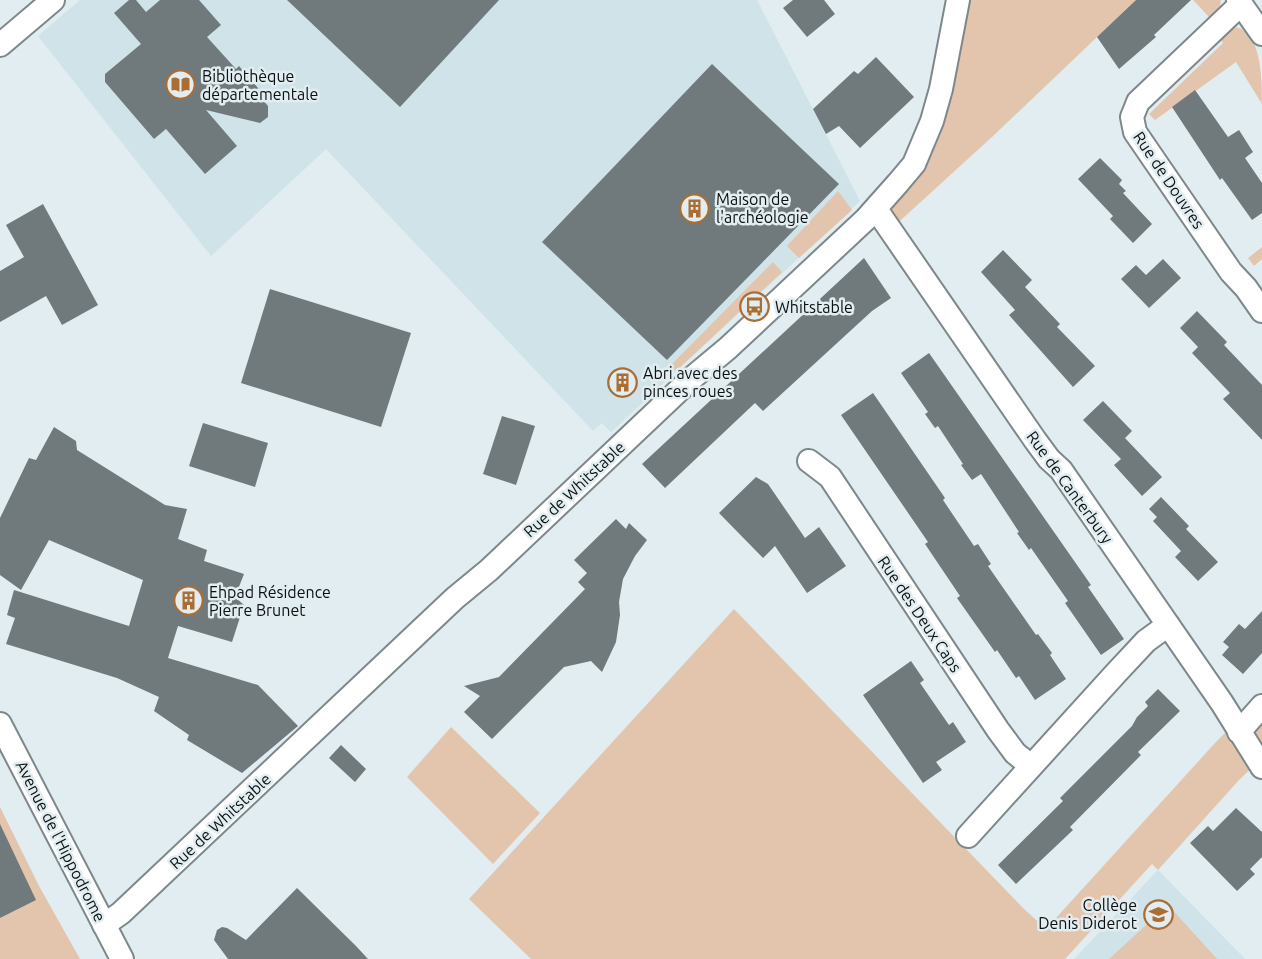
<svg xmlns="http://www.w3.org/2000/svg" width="1262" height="959" font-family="Ubuntu,sans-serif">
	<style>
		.built { fill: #cfe3e9 }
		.green { fill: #e3c5ad }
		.building { fill: #707a7c }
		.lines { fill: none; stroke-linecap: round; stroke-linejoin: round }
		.minor-casing { stroke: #7e888b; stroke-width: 26 }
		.minor { stroke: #fff; stroke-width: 22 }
		.labels { text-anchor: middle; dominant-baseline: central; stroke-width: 5; stroke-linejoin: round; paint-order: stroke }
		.poi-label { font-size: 16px; fill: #0c1011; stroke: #e1edf0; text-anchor: start }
		.street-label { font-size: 16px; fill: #0c1011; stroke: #e1edf0 }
	</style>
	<rect width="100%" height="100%" fill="#e1edf0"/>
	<!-- built -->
	<g class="built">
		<polygon points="80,0 757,0 860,201 611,432 602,423 593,431 326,149 211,256 38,36"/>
		<polygon points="1158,870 1245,959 1074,959"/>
	</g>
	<!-- green -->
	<g class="green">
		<polygon points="958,0 1136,0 992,137 891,229 876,209 914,164"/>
		<polygon points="1193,0 1221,0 1220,6 1211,19"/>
		<path d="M 1232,27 C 1262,27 1262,80 1262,104 L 1236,62 L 1155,120 L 1149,114 L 1223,43 L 1218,36 Z"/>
		<polygon points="838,191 852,210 799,258 787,246"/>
		<polygon points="1262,247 1262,259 1254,266 1248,258"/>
		<polygon points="773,262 782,272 676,371 670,366"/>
		<polygon points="734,609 1024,909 1046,929 1215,743 1262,695 1262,758 1239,780 1158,870 1152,864 1065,959 531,959 469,899"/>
		<polygon points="451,727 540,813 493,864 407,777"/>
		<polygon points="0,807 39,886 80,959 0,959"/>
		<polygon points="1168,905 1217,959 1109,959"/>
	</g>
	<!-- building -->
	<g class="building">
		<polygon points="129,0 136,0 146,12 160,0 199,0 221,25 207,37 236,69 239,66 258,88 255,91 268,106 268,117 260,123 206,110 237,146 205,174 166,129 154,139 105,82 105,74 141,44 114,13"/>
		<polygon points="287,0 499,0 400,107"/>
		<polygon points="793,0 824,0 835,14 807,37 783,8"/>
		<polygon points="1136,0 1191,0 1154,35 1156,37 1119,69 1097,37"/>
		<polygon points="876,57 914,97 860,148 839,126 826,134 813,109 854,71 858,74"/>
		<polygon points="712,64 839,184 667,360 542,242"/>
		<polygon points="1195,90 1228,137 1239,130 1253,152 1245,158 1262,183 1262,213 1252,220 1222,178 1220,180 1172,107"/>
		<polygon points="1100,158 1122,180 1119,184 1126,191 1123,193 1152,224 1133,243 1110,219 1113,216 1078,179"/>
		<polygon points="43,204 98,305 62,325 46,296 0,322 0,271 24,257 6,225"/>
		<polygon points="1003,250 1032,280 1025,287 1060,324 1057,327 1095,366 1073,387 1009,315 1015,310 981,272"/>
		<polygon points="864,258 891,298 872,311 763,411 755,403 665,488 642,464"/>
		<polygon points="1163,259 1181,278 1149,308 1121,279 1136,265 1146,275"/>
		<polygon points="270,289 411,333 381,427 241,383"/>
		<polygon points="1197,311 1227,342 1224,345 1262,385 1262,440 1223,399 1230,393 1192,353 1198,347 1180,328"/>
		<polygon points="929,353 1091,585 1088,587 1124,639 1101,655 1065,603 1068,601 1031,548 1029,550 1017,533 1019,532 981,474 972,480 961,465 963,464 938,426 935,428 925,414 928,412 901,373"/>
		<polygon points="873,393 945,498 943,500 974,546 978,544 991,564 988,566 1036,635 1038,634 1052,653 1050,655 1066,679 1035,700 1019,676 1016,678 997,650 995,652 957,598 960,596 925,544 928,542 841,415"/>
		<polygon points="1103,401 1132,431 1125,438 1162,477 1142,496 1114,465 1121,459 1083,420"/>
		<polygon points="502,416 535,426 516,485 483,474"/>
		<polygon points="203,423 268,443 255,487 189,466"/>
		<polygon points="54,427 76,441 77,450 165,505 187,509 178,539 207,550 204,561 244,574 235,597 244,605 232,642 178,626 168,658 258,685 298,726 242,773 187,740 189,735 154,711 159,697 117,678 6,644 15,618 7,615 14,590 129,626 143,580 49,540 21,590 0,575 0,518 29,458 36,460"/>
		<polygon points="756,477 768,484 805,538 819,527 846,566 807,593 775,546 763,558 719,513"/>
		<polygon points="1161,497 1189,526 1186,529 1218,562 1198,581 1175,557 1181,551 1153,521 1157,517 1149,509"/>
		<polygon points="616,519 626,529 629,523 647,540 635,556 623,579 619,602 620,615 616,642 602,672 591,661 564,667 492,739 464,712 480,696 464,686 499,677 585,589 578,582 587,573 574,560"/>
		<polygon points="1262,611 1262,653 1243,674 1222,655 1229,647 1223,642 1239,624 1245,629"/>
		<polygon points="911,661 924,680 920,683 949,725 953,722 966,742 936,762 942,770 923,783 863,695"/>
		<polygon points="1158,689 1180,711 1138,752 1141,755 1070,827 1073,830 1016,884 998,865 1063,801 1060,798 1132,726 1137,717 1148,706 1145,702"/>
		<polygon points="341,745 366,769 355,782 329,758"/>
		<polygon points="1236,808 1262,832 1262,857 1250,869 1255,874 1237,891 1190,843 1208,826 1213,831"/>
		<polygon points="0,824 36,900 0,918"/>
		<polygon points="297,888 356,946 368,959 228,959 214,940 217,930 222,927 227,928 246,940"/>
	</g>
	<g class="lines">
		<defs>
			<g id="minor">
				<polyline points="1238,0 1262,34"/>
				<polyline points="1241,4 1138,102 1132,117 1135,132 1231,272 1246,288 1262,311"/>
				<polyline points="0,45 53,0"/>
				<polyline points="876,209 1035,440 1049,459 1061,470 1222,703 1262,767"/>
				<polyline points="809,461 830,477 998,730 1015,753 1031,766"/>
				<polyline points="0,724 122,959"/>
				<polyline points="1239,732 1262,706"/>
				<polyline points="968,836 1117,672 1146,641 1168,625"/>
				<polyline points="104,925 121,913 455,598 489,570 692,378 728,348 866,219 898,183 914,164 932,121 941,89 958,0"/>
			</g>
		</defs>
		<!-- minor casing -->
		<use href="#minor" class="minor-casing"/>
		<!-- minor -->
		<use href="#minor" class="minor"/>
	</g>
	<!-- icons -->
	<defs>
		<symbol id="library-ring" viewBox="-11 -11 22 22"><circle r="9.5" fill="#e1edf0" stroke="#ab6d32" stroke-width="1.5"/><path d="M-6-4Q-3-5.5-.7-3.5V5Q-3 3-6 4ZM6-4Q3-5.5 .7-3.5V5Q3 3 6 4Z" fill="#ab6d32"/></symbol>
		<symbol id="building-ring" viewBox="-11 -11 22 22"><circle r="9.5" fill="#e1edf0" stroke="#ab6d32" stroke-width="1.5"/><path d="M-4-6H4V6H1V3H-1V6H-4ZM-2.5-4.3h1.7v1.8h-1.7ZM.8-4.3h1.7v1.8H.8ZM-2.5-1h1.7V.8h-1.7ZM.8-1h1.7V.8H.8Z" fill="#ab6d32"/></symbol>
		<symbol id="bus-ring" viewBox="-11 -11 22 22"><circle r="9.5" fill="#e1edf0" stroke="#ab6d32" stroke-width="1.5"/><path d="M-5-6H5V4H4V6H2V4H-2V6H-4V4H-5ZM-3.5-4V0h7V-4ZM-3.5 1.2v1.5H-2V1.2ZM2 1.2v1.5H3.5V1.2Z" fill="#ab6d32"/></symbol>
		<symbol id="school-ring" viewBox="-11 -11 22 22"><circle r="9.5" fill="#e1edf0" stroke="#ab6d32" stroke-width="1.5"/><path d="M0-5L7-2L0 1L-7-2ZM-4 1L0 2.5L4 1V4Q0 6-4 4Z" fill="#ab6d32"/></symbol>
	</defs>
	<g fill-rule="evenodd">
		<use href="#library-ring" x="164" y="68" width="33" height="33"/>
		<use href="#building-ring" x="678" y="192" width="33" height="33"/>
		<use href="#bus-ring" x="738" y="290" width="33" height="33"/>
		<use href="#building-ring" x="606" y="366" width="33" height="33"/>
		<use href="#building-ring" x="172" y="584" width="33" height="33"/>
		<use href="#school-ring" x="1142" y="898" width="33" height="33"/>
	</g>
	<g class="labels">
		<!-- poi labels -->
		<g class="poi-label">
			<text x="202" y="76">Bibliothèque<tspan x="202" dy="18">départementale</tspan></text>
			<text x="716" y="199">Maison de<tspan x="716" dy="18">l'archéologie</tspan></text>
			<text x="775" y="307">Whitstable</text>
			<text x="643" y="373">Abri avec des<tspan x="643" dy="18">pinces roues</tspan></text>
			<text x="209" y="592">Ehpad Résidence<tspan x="209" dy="18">Pierre Brunet</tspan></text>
			<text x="1137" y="905" text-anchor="end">Collège<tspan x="1137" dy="18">Denis Diderot</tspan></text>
		</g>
		<!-- street labels -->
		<g class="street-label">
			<text transform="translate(1169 180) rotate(56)">Rue de Douvres</text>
			<text transform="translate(1070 487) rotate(54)">Rue de Canterbury</text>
			<text transform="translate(574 489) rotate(-43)">Rue de Whitstable</text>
			<text transform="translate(920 614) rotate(56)">Rue des Deux Caps</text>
			<text transform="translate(220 821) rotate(-43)">Rue de Whitstable</text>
			<text transform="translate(61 841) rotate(63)">Avenue de l'Hippodrome</text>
		</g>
	</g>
</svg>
